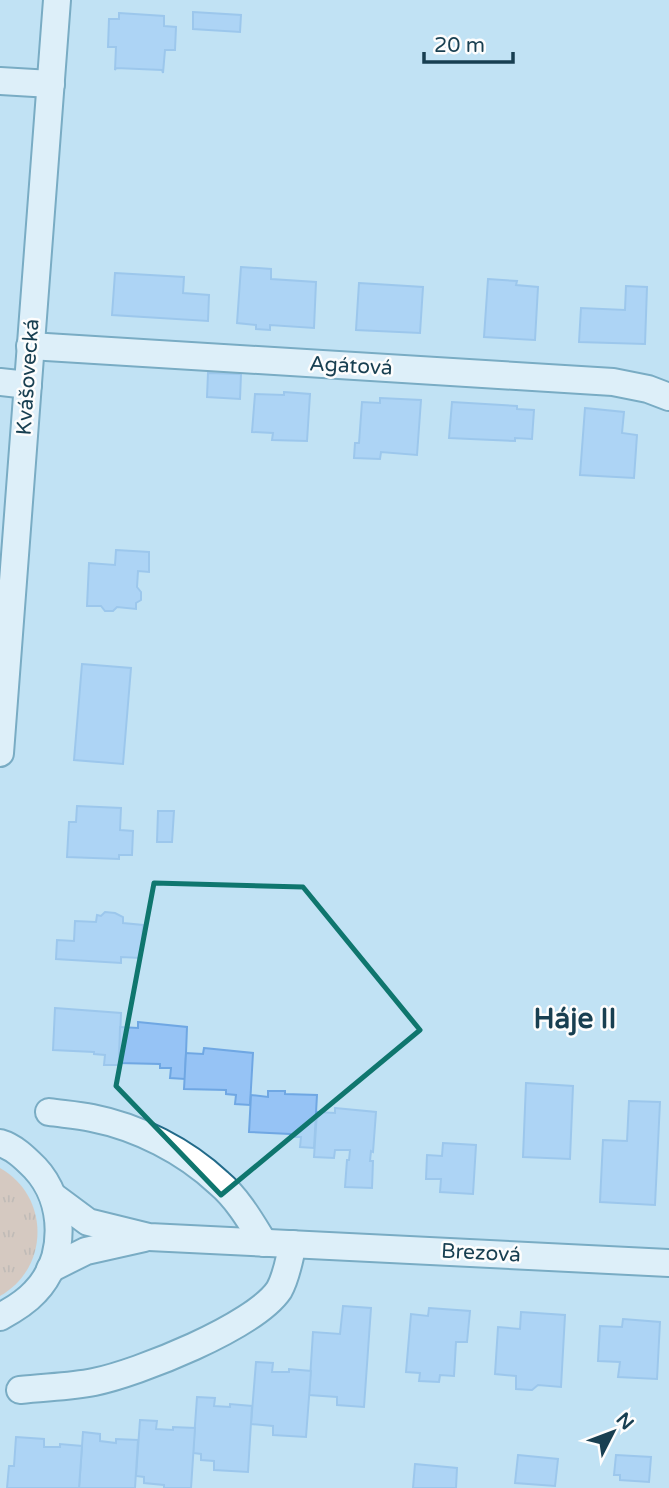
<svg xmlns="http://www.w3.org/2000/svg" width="669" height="1488" font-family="'Varela Round',sans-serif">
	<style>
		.grass { fill: url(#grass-tufts) }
		.building { fill: #96c3f5; stroke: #6fa7e3; stroke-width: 2 }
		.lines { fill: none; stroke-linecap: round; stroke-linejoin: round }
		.street-casing { stroke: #226a89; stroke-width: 30 }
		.street { stroke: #fff; stroke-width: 26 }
		.marked { fill: none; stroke: #0f766e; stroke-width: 5; stroke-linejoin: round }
		.labels { text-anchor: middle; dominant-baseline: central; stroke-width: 5; stroke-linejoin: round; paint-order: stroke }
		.street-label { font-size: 21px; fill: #183f51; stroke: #fdfdfd }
		.district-label { font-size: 28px; font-weight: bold; fill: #183f51; stroke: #fdfdfd }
	</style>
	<defs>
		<pattern id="grass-tufts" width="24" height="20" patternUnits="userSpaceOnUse" patternTransform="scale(1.75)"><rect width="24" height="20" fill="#eeac84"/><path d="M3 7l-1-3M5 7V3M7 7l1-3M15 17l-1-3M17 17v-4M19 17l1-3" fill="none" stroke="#c08d6e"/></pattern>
	</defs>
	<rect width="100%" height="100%" fill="#c1e2f4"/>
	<!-- grass -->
	<path class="grass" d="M 0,1168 C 50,1196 50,1268 0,1296 Z"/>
	<!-- building -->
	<g class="building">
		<polygon points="193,12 241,15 240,32 193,29"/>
		<polygon points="119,13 164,16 164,26 176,27 175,50 165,50 163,73 162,70 116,68 115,70 116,47 108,47 109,19 119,19"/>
		<polygon points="241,267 271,269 271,279 316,282 314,328 270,325 270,330 256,329 256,325 237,323"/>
		<polygon points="115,273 184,277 183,293 209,295 208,321 112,315"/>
		<polygon points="488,279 517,281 516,285 538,287 535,340 484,337"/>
		<polygon points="359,283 423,287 420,333 356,330"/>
		<polygon points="626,286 647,287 645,344 579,342 581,308 625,310"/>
		<polygon points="208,373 241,374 240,399 207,397"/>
		<polygon points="284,392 310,394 307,441 272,440 273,433 252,432 255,394 284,395"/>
		<polygon points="380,398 421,400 417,455 381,452 380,459 354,458 355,443 359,443 362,402 380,403"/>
		<polygon points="452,402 517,406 517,409 534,410 532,439 515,438 515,441 449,438"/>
		<polygon points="585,408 624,412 622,433 637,435 634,478 580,475"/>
		<polygon points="116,550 149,552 149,572 138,571 137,587 141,592 141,600 136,603 136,609 117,607 113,611 105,611 101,606 87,606 89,563 115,565"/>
		<polygon points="82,664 131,668 123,764 74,760"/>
		<polygon points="77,806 121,808 120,830 133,831 132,855 119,855 119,859 67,857 69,822 76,822"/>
		<polygon points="158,811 174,811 172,842 157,842"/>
		<polygon points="105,912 115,913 123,917 123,923 143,925 141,958 121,957 121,963 56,959 57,940 74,941 75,921 96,922 97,915 101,916"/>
		<polygon points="55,1008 121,1013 119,1065 104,1065 105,1055 94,1054 94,1052 53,1050"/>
		<polygon points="138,1022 187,1027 185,1079 170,1078 171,1068 160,1068 160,1064 119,1063 120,1027 138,1028"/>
		<polygon points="204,1048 253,1053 250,1105 235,1104 236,1095 226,1094 226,1090 184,1089 186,1053 203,1054"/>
		<polygon points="526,1083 573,1086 570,1159 523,1157"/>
		<polygon points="268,1091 285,1091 285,1094 317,1095 314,1148 300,1147 301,1137 290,1137 290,1134 249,1132 251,1095 268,1097"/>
		<polygon points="629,1101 660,1102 655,1205 600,1202 603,1140 627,1141"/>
		<polygon points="335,1108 376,1112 373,1152 371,1151 370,1161 373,1161 372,1188 345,1187 347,1160 349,1160 350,1150 335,1150 334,1158 314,1157 317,1112 335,1113"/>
		<polygon points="443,1143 476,1145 473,1194 440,1192 441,1179 426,1179 427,1155 442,1156"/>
		<polygon points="343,1306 371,1308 364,1407 337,1405 337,1397 309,1395 313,1332 340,1334"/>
		<polygon points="429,1308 470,1311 467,1342 456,1342 454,1376 440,1375 439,1382 419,1381 420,1373 406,1372 411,1314 428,1316"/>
		<polygon points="521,1312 565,1315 561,1387 538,1385 532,1390 516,1389 516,1376 495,1374 498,1327 520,1329"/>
		<polygon points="623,1319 660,1322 657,1379 618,1377 620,1362 598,1361 600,1326 622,1327"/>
		<polygon points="256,1362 273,1363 272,1372 289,1372 289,1369 311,1371 306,1437 273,1435 273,1426 251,1424"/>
		<polygon points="197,1397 215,1398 214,1406 230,1407 230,1404 252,1406 248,1472 214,1470 214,1461 201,1460 201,1454 193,1453"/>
		<polygon points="140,1420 157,1421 156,1429 173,1430 173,1427 195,1428 191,1488 164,1488 164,1485 144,1483 144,1477 136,1476"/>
		<polygon points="83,1432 100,1434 100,1441 116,1443 116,1439 138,1440 135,1488 79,1488"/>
		<polygon points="16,1437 44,1439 44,1447 60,1447 60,1444 82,1446 79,1488 7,1488 9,1466 14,1466"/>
		<polygon points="518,1455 558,1459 555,1486 515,1483"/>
		<polygon points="616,1455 651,1457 649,1482 620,1480 620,1475 614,1475"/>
		<polygon points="415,1464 457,1468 456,1488 413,1488"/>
	</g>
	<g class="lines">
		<defs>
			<g id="street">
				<polyline points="0,81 51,84"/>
				<polyline points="30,346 613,382 648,389 669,397"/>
				<polyline points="0,382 28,385"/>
				<polyline points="0,753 57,0"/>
				<path d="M 49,1112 C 63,1114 78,1115 92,1118 C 138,1127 185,1151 219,1183 C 238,1199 251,1222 264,1243"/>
				<path d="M 0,1143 C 14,1147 25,1158 35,1168 C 66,1201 67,1259 35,1292 C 25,1303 13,1310 0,1317"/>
				<polyline points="53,1196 88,1222 149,1237 669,1263"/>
				<polyline points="50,1269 86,1251 144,1238"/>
				<path d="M 20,1390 C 44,1387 70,1387 94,1382 C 138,1373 254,1327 279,1290 C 287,1276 289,1259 293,1244"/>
			</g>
		</defs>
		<!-- street casing -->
		<use href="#street" class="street-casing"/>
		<!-- street -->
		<use href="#street" class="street"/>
	</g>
	<!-- marked area -->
	<path d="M0 0H669V1488H0ZM 154,883 L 303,887 L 420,1030 L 221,1195 L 116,1086 Z" fill="#c1e2f4" fill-opacity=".55" fill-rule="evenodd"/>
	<path class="marked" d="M 154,883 L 303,887 L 420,1030 L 221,1195 L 116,1086 Z"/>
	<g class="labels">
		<!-- street labels -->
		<g class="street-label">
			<text transform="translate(351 366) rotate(3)">Agátová</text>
			<text transform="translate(28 377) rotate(-86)">Kvášovecká</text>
			<text transform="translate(481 1253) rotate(3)">Brezová</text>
		</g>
		<!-- district labels -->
		<g class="district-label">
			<text x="575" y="1019">Háje II</text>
		</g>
	</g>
	<!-- north arrow -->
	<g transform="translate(613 1432) rotate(48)" stroke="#fdfdfd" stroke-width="5" paint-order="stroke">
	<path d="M0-5L12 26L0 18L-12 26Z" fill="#183f51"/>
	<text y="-10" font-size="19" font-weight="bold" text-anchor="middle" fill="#183f51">N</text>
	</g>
	<!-- scale -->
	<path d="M424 52v10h89v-10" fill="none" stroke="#183f51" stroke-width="3.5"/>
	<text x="434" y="52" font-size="21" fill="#183f51" stroke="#fdfdfd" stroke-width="5" paint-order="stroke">20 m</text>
</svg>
